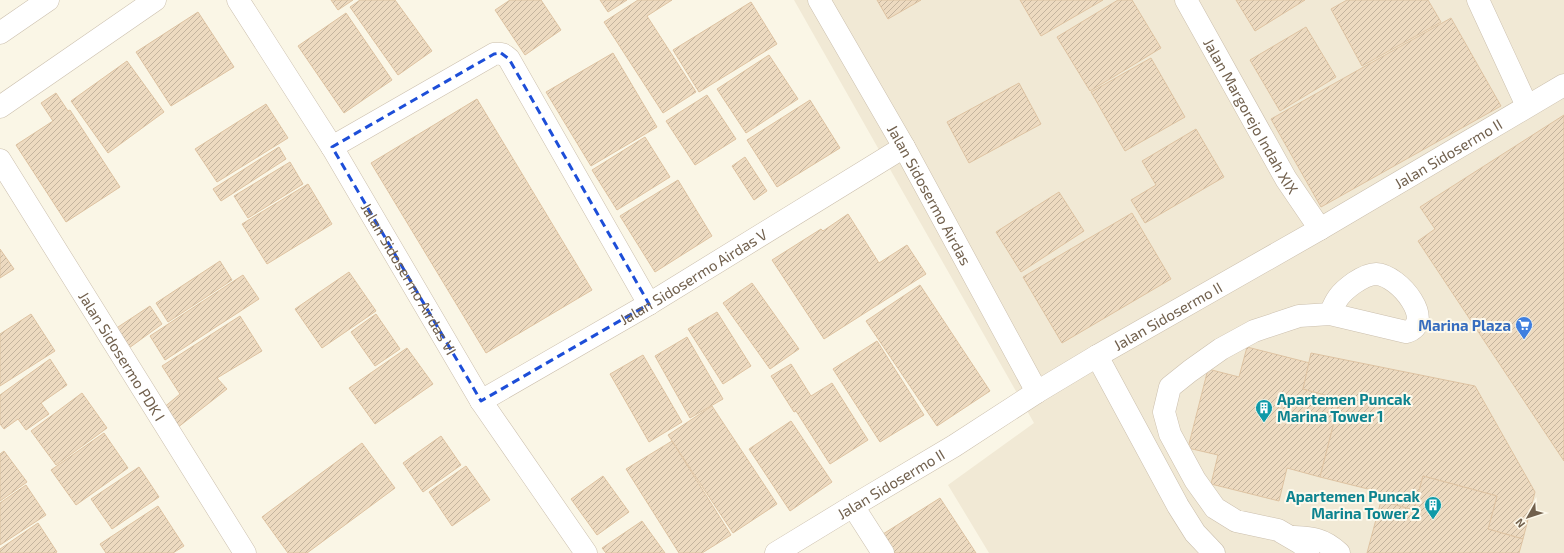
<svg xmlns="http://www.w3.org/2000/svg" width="1564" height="553" font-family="'Exo 2',sans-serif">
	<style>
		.residential { fill: #f1e9d5 }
		.building { fill: url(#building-hatch); stroke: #dec3a2 }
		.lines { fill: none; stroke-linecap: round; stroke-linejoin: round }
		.minor-casing { stroke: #cbbfad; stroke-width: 23 }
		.minor { stroke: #fff; stroke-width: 22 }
		.marked { fill: none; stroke: #1d4ed8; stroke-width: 3; stroke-dasharray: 8 5; stroke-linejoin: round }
		.labels { text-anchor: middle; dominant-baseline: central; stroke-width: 4; stroke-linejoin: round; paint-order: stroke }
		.street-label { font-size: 15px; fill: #71604d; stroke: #fdf9ec }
		.shop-label { font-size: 15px; font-weight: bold; fill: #366cbe; stroke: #fdf9ec; text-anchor: end }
		.culture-label { font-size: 15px; font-weight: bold; fill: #0d838f; stroke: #fdf9ec; text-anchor: start }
	</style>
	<defs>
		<pattern id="building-hatch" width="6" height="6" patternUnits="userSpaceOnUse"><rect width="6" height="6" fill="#eddac0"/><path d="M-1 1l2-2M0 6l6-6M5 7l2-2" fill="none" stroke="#c4b49e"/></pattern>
	</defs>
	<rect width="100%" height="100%" fill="#faf6e6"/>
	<!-- residential -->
	<polygon class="residential" points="794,0 1564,0 1564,553 989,553 948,485 1034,423"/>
	<!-- building -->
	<g class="building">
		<polygon points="331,0 353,0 338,10"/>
		<polygon points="360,0 395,0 432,51 398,75 350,7"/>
		<polygon points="510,0 541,0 561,30 525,55 495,10"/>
		<polygon points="600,0 627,0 608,12"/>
		<polygon points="638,0 672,0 647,16 696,92 663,113 604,22"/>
		<polygon points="877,0 921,0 888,19"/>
		<polygon points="1020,0 1103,0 1041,36"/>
		<polygon points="1118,0 1132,0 1161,48 1090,91 1057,37"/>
		<polygon points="1236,0 1305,0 1255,31"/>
		<polygon points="1347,0 1428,0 1441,22 1362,66 1331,9"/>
		<polygon points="751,2 777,44 699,92 673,50"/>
		<polygon points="198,12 234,67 171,106 136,52"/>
		<polygon points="346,13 392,80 344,113 298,46"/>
		<polygon points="1451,18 1501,106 1321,207 1271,119"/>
		<polygon points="1306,27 1336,77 1280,111 1250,60"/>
		<polygon points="613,53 657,127 591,166 546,92"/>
		<polygon points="769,55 798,99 746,133 717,89"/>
		<polygon points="1151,58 1185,117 1125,151 1091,92"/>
		<polygon points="127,61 164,112 108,153 71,101"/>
		<polygon points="1019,83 1041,124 969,163 947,122"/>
		<polygon points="56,93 68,111 70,110 120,187 66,222 16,145 53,121 41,103"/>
		<polygon points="707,95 736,139 695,165 666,121"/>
		<polygon points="477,99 592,290 486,353 371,163"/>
		<polygon points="810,100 840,148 777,187 747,140"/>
		<polygon points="266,104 288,138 217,182 195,149"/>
		<polygon points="1564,115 1564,461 1418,241 1435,229 1420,207"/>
		<polygon points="1196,129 1224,177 1145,223 1131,200 1156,185 1142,161"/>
		<polygon points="645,137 670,177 617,210 592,170"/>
		<polygon points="279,147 286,159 221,201 213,189"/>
		<polygon points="745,157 767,191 754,200 732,166"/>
		<polygon points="290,162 303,184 248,218 234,196"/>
		<polygon points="678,180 712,236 655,272 620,216"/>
		<polygon points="308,184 332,224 267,264 242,224"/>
		<polygon points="1059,192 1084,231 1021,272 996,232"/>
		<polygon points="1132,213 1171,279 1062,343 1023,277"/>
		<polygon points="848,214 879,263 907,245 926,274 824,339 772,260 821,229 823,231"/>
		<polygon points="0,249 14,269 0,278"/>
		<polygon points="220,261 232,280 168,322 156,303"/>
		<polygon points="349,272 376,311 322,348 295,309"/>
		<polygon points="243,275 259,299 165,360 150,336"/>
		<polygon points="752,283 799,349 770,369 723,303"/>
		<polygon points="920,285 990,391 937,426 866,321"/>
		<polygon points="150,306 162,324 129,348 115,329"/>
		<polygon points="717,312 751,366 723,384 688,329"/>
		<polygon points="31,314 55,351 0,386 0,334"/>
		<polygon points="376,314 400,349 375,366 351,332"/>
		<polygon points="240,316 262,351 217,378 227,389 177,428 162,409 180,394 162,366"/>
		<polygon points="687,337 723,399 690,418 655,356"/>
		<polygon points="877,341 924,415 880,442 833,369"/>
		<polygon points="1247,347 1310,363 1303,389 1340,399 1320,477 1287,468 1279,501 1211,484 1218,455 1188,448 1208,369 1239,377"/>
		<polygon points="407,348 433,384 375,424 349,388"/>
		<polygon points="1311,353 1475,386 1535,492 1523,539 1488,529 1497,496 1423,476 1414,510 1391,504 1392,495 1320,477 1340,399 1303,389"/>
		<polygon points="643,355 682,422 649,442 610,374"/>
		<polygon points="50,359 67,385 41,403 49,414 26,430 18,419 4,429 0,424 0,395"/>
		<polygon points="791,364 811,396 832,383 868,440 830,464 796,411 794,412 771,376"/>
		<polygon points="82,393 107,428 56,465 31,431"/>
		<polygon points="712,406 777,504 733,533 668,435"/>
		<polygon points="791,421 832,482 790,511 749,449"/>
		<polygon points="104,433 128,468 76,505 51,470"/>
		<polygon points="441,436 461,465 423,492 403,463"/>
		<polygon points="672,441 731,535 702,553 679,553 626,469"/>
		<polygon points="362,443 395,488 307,553 288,553 262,517"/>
		<polygon points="4,451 27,482 0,501 0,454"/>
		<polygon points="466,466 490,500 452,526 429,492"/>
		<polygon points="139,467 159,497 112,529 91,499"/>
		<polygon points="603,476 629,512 597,535 571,499"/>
		<polygon points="1423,476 1497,496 1488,529 1523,539 1519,553 1367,553 1381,501 1414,510"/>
		<polygon points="26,485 46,515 0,545 0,503"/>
		<polygon points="940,498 976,553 895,553 883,534"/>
		<polygon points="158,506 184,546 173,553 106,553 100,544"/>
		<polygon points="642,521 665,553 606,553 602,548"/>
		<polygon points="38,523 57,552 55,553 0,553 0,549"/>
	</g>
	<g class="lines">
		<defs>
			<g id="minor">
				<path id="s1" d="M 238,0 L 332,147 L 481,401 L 586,553"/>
				<path id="s2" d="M 819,0 L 904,147 L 1037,392"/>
				<path id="s3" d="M 1186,0 L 1286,179 L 1320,229"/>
				<polyline points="1478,0 1527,106"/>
				<polyline points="0,33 48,0"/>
				<polyline points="0,107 155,0"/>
				<path d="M 332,147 L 494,54 C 501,53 504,54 509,59 L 649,304"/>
				<path id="s4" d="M 0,160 L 245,553"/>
				<polyline points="1097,356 1178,506 1195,533 1214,553"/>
				<path id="s5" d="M 481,401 L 649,304 L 904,147"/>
				<polyline points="853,506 883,553"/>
				<path d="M 1292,537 C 1312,538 1323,538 1339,553"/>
				<path id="s6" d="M 776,553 L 853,506 L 954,446 L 1037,392 L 1097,356 L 1320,229 L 1564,85"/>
				<path d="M 1308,553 L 1302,544 L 1278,530 L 1236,521 L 1215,508 L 1195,480 L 1170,434 L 1164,412 L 1170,387 L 1190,371 L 1221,349 L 1254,331 L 1299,316 L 1330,314 L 1406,332 C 1437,324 1400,275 1376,274 C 1369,274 1360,279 1354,283 C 1340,293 1336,299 1330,314"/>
			</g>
		</defs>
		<!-- minor casing -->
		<use href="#minor" class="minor-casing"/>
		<!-- minor -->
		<use href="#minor" class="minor"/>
	</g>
	<!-- marked area -->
	<path class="marked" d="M 501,53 L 509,59 L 649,304 L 481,401 L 332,147 L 494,54 Z"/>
	<!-- icons -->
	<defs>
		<symbol id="supermarket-pin" viewBox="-11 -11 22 30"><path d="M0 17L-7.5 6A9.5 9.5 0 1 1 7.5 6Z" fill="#3f7fe0" stroke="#fdf9ec"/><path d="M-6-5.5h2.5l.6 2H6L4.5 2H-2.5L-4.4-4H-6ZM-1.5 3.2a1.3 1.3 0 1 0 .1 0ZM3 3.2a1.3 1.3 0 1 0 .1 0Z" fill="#fff"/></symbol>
		<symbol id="building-pin" viewBox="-11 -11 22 30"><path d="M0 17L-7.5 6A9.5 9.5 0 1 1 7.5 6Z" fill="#0f9aa8" stroke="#fdf9ec"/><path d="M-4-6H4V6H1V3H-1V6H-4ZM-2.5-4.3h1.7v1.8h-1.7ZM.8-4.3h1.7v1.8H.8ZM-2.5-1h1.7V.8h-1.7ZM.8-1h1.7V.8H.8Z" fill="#fff"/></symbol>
	</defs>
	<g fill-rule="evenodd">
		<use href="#supermarket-pin" x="1514" y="315" width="20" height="27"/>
		<use href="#building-pin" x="1254" y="398" width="20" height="27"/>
		<use href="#building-pin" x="1423" y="495" width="20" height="27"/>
	</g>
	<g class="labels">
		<!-- street labels -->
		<g class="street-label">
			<text stroke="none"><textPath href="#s3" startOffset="133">Jalan Margorejo Indah XIX</textPath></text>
			<text stroke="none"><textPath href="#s6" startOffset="782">Jalan Sidosermo II</textPath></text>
			<text stroke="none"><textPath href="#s2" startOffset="224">Jalan Sidosermo Airdas</textPath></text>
			<text stroke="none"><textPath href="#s5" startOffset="246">Jalan Sidosermo Airdas V</textPath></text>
			<text stroke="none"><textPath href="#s1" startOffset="327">Jalan Sidosermo Airdas VI</textPath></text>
			<text stroke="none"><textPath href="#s6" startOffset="458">Jalan Sidosermo II</textPath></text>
			<text stroke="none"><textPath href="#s4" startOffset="231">Jalan Sidosermo PDK I</textPath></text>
			<text stroke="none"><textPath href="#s6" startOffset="134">Jalan Sidosermo II</textPath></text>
		</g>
		<!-- shop labels -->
		<g class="shop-label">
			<text x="1511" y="325">Marina Plaza</text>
		</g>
		<!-- culture labels -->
		<g class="culture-label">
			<text x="1277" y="399">Apartemen Puncak<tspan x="1277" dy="17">Marina Tower 1</tspan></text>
			<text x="1420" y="496" text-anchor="end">Apartemen Puncak<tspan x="1420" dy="17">Marina Tower 2</tspan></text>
		</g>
	</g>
	<!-- north arrow -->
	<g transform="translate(1528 517) rotate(231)" stroke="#fdf9ec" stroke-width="3" paint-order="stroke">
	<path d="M0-3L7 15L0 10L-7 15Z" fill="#71604d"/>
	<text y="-6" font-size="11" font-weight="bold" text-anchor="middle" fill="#71604d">N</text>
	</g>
</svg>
